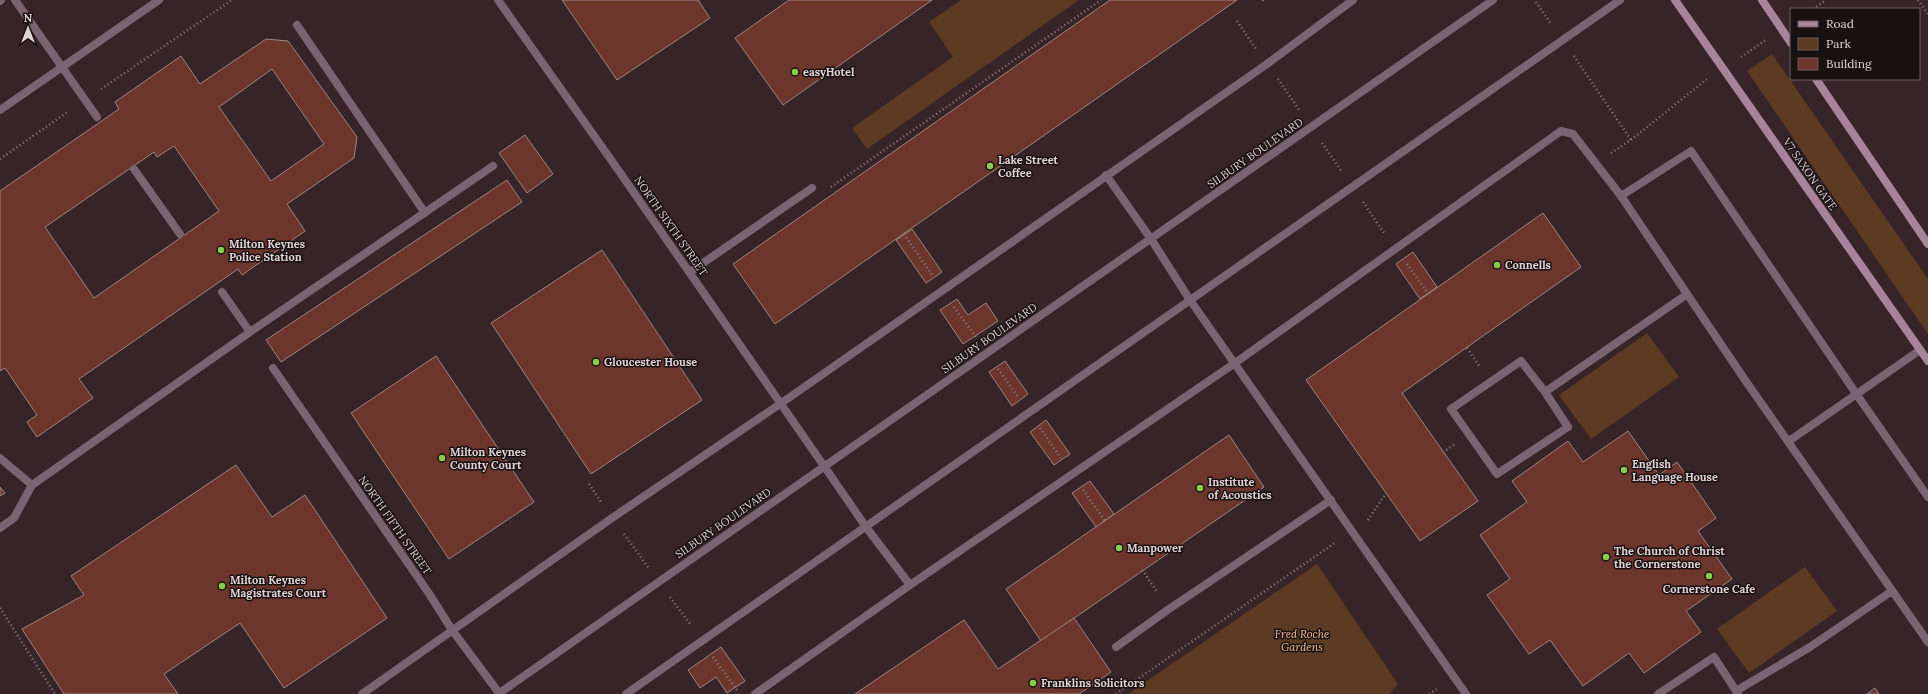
<svg xmlns="http://www.w3.org/2000/svg" width="1928" height="694" font-family="Lora,serif">
	<style>
		.green { fill: #5d3b22 }
		.building { fill: #6c362c; stroke: #9d8681; fill-rule: evenodd }
		.lines { fill: none; stroke-linecap: round; stroke-linejoin: round }
		.path { stroke: #918184; stroke-width: 2.5; stroke-dasharray: 1 3; stroke-linecap: butt }
		.lane { stroke: #7b6472; stroke-width: 8 }
		.street { stroke: #7b6472; stroke-width: 8 }
		.secondary { stroke: #a8849a; stroke-width: 8 }
		.poi-dot { fill: #87cf4a; stroke: #191012; stroke-width: 1.5 }
		.labels { text-anchor: middle; dominant-baseline: central; stroke-width: 3; stroke-linejoin: round; paint-order: stroke }
		.poi-label { font-size: 11px; font-weight: bold; fill: #e0d3d5; stroke: #191012; text-anchor: start }
		.street-label { font-size: 11px; fill: #e0d3d5; stroke: #191012 }
		.park-label { font-size: 11px; font-style: italic; fill: #f9bf95; stroke: #191012 }
	</style>
	<rect width="100%" height="100%" fill="#372428"/>
	<!-- green -->
	<g class="green">
		<polygon points="961,0 1079,0 867,149 852,128 953,57 929,22"/>
		<polygon points="1772,54 1928,279 1928,334 1747,71"/>
		<polygon points="1647,333 1679,377 1591,439 1559,395"/>
		<polygon points="1317,564 1398,684 1390,694 1128,694"/>
		<polygon points="1805,567 1837,611 1749,673 1717,629"/>
	</g>
	<!-- building -->
	<g class="building">
		<polygon points="562,0 698,0 710,18 617,80"/>
		<polygon points="789,0 932,0 783,105 735,38"/>
		<polygon points="1110,0 1237,0 775,324 733,264"/>
		<path d="M 266,39 L 288,41 L 357,137 L 354,158 L 287,204 L 305,231 L 242,275 L 238,269 L 79,379 L 93,398 L 37,437 L 27,422 L 37,415 L 5,368 L 0,371 L 0,191 L 119,109 L 115,102 L 181,56 L 200,84 ZM 272,69 L 324,144 L 271,181 L 219,107 ZM 174,146 L 219,211 L 94,298 L 45,227 L 154,152 L 157,157 Z"/>
		<polygon points="525,135 553,174 527,193 499,153"/>
		<polygon points="507,180 522,202 281,362 266,340"/>
		<polygon points="1543,213 1581,267 1402,393 1478,501 1420,541 1306,380"/>
		<polygon points="912,229 942,272 926,283 896,240"/>
		<polygon points="602,250 702,400 591,474 491,323"/>
		<polygon points="1413,252 1437,287 1420,299 1396,264"/>
		<polygon points="957,299 968,315 986,303 998,321 963,344 940,310"/>
		<polygon points="436,356 534,502 449,559 351,413"/>
		<polygon points="1005,361 1028,394 1012,406 989,372"/>
		<polygon points="1046,420 1070,454 1054,465 1030,432"/>
		<polygon points="1628,431 1659,475 1677,462 1716,518 1698,531 1732,579 1686,611 1701,632 1644,673 1629,653 1583,686 1550,640 1529,654 1487,595 1510,579 1480,535 1527,502 1512,481 1568,441 1583,462"/>
		<polygon points="1229,435 1264,487 1041,641 1006,589"/>
		<polygon points="236,465 272,517 305,495 387,618 284,688 240,623 164,674 178,694 64,694 22,629 84,595 71,576"/>
		<polygon points="1090,481 1114,514 1096,527 1072,493"/>
		<polygon points="0,487 5,493 0,496"/>
		<polygon points="1074,618 1111,672 1079,694 855,694 964,620 998,669"/>
		<polygon points="721,647 745,681 727,693 716,677 700,688 688,670"/>
		<polygon points="1875,688 1879,694 1867,694"/>
	</g>
	<g class="lines">
		<!-- path -->
		<g class="path">
			<polyline points="1263,0 1264,2"/>
			<polyline points="1918,0 1928,14"/>
			<polyline points="1536,2 1551,24"/>
			<polyline points="1813,9 1826,0"/>
			<polyline points="1237,21 1256,49"/>
			<polyline points="1574,56 1631,140"/>
			<polyline points="1741,57 1767,39"/>
			<polyline points="1278,79 1300,111"/>
			<polyline points="101,89 232,0"/>
			<polyline points="1322,143 1342,172"/>
			<polyline points="1611,153 1631,140 1707,79"/>
			<polyline points="0,159 69,111"/>
			<polyline points="831,187 1101,0"/>
			<polyline points="1363,202 1384,233"/>
			<polyline points="904,234 932,275"/>
			<polyline points="1407,264 1428,293"/>
			<polyline points="954,307 976,337"/>
			<polyline points="1467,348 1480,367"/>
			<polyline points="998,369 1018,397"/>
			<polyline points="1040,428 1061,458"/>
			<polyline points="1443,452 1454,445"/>
			<polyline points="589,484 601,502"/>
			<polyline points="1083,490 1105,521"/>
			<polyline points="1368,520 1386,493"/>
			<polyline points="624,534 648,567"/>
			<polyline points="1142,570 1158,593"/>
			<polyline points="670,597 691,625"/>
			<polyline points="0,608 55,694"/>
			<polyline points="713,657 737,690"/>
			<polyline points="1116,694 1336,542"/>
			<polyline points="1429,694 1439,688"/>
		</g>
		<!-- lane -->
		<g class="lane">
			<polyline points="15,0 97,117"/>
			<polyline points="498,0 614,164 824,466"/>
			<polyline points="0,1 1,0"/>
			<polyline points="297,25 425,213"/>
			<polyline points="0,110 159,0"/>
			<polyline points="134,169 180,234"/>
			<polyline points="1106,175 1151,239"/>
			<polyline points="1621,196 1691,151 1857,395 1928,497"/>
			<polyline points="690,272 812,188"/>
			<polyline points="222,292 250,332"/>
			<polyline points="1190,300 1466,694"/>
			<polyline points="273,368 430,595 452,630 499,693"/>
			<polyline points="1545,392 1521,361 1451,409 1497,474 1568,427 1545,392 1686,295"/>
			<polyline points="1789,441 1920,350"/>
			<polyline points="0,458 32,485"/>
			<polyline points="866,527 910,585"/>
			<polyline points="0,528 14,518 32,485 250,332 493,166"/>
			<polyline points="1116,647 1169,609 1331,500"/>
			<polyline points="1736,691 1810,647 1892,591"/>
			<polyline points="362,694 612,518 780,404 1267,64 1353,0"/>
			<polyline points="755,694 910,585 1235,363 1561,131 1573,134 1621,196 1745,380 1928,642"/>
			<polyline points="1658,694 1714,657 1738,694"/>
		</g>
		<!-- street -->
		<g class="street">
			<polyline points="1151,239 1190,300"/>
			<polyline points="824,466 866,527"/>
			<polyline points="498,694 1493,0"/>
			<polyline points="626,694 1620,0"/>
		</g>
		<!-- secondary -->
		<g class="secondary">
			<polyline points="1675,0 1928,361"/>
			<polyline points="1762,0 1791,43"/>
			<polyline points="1816,79 1928,244"/>
		</g>
	</g>
	<!-- markers -->
	<g class="poi-dot">
		<circle cx="795" cy="72" r="4"/>
		<circle cx="990" cy="166" r="4"/>
		<circle cx="221" cy="250" r="4"/>
		<circle cx="1497" cy="265" r="4"/>
		<circle cx="596" cy="362" r="4"/>
		<circle cx="442" cy="458" r="4"/>
		<circle cx="1624" cy="470" r="4"/>
		<circle cx="1200" cy="488" r="4"/>
		<circle cx="1119" cy="548" r="4"/>
		<circle cx="1606" cy="557" r="4"/>
		<circle cx="1709" cy="576" r="4"/>
		<circle cx="222" cy="586" r="4"/>
		<circle cx="1033" cy="683" r="4"/>
	</g>
	<g class="labels">
		<!-- poi labels -->
		<g class="poi-label">
			<text x="803" y="72">easyHotel</text>
			<text x="998" y="160">Lake Street<tspan x="998" dy="13">Coffee</tspan></text>
			<text x="229" y="244">Milton Keynes<tspan x="229" dy="13">Police Station</tspan></text>
			<text x="1505" y="265">Connells</text>
			<text x="604" y="362">Gloucester House</text>
			<text x="450" y="452">Milton Keynes<tspan x="450" dy="13">County Court</tspan></text>
			<text x="1632" y="464">English<tspan x="1632" dy="13">Language House</tspan></text>
			<text x="1208" y="482">Institute<tspan x="1208" dy="13">of Acoustics</tspan></text>
			<text x="1127" y="548">Manpower</text>
			<text x="1614" y="551">The Church of Christ<tspan x="1614" dy="13">the Cornerstone</tspan></text>
			<text x="230" y="580">Milton Keynes<tspan x="230" dy="13">Magistrates Court</tspan></text>
			<text x="1709" y="589" text-anchor="middle">Cornerstone Cafe</text>
			<text x="1041" y="683">Franklins Solicitors</text>
		</g>
		<!-- street labels -->
		<g class="street-label">
			<text transform="translate(1255 153) rotate(-35)">SILBURY BOULEVARD</text>
			<text transform="translate(1810 174) rotate(55)">V7 SAXON GATE</text>
			<text transform="translate(671 226) rotate(55)">NORTH SIXTH STREET</text>
			<text transform="translate(989 338) rotate(-35)">SILBURY BOULEVARD</text>
			<text transform="translate(723 523) rotate(-35)">SILBURY BOULEVARD</text>
			<text transform="translate(395 525) rotate(55)">NORTH FIFTH STREET</text>
		</g>
		<!-- park labels -->
		<g class="park-label">
			<text x="1302" y="634">Fred Roche<tspan x="1302" dy="13">Gardens</tspan></text>
		</g>
	</g>
	<!-- legend -->
	<rect x="1790" y="8" width="130" height="72" fill="#191012" stroke="#695e60"/>
	<rect x="1798" y="21" width="20" height="6" fill="#a8849a" stroke="#695e60"/>
	<text x="1826" y="28" font-size="12" fill="#e0d3d5">Road</text>
	<rect x="1798" y="38" width="20" height="12" fill="#5d3b22" stroke="#695e60"/>
	<text x="1826" y="48" font-size="12" fill="#e0d3d5">Park</text>
	<rect x="1798" y="58" width="20" height="12" fill="#6c362c" stroke="#695e60"/>
	<text x="1826" y="68" font-size="12" fill="#e0d3d5">Building</text>
	<!-- north arrow -->
	<g transform="translate(28 28)" stroke="#191012" stroke-width="3" paint-order="stroke">
	<path d="M0-3L7 15L0 10L-7 15Z" fill="#e0d3d5"/>
	<text y="-6" font-size="11" font-weight="bold" text-anchor="middle" fill="#e0d3d5">N</text>
	</g>
</svg>
